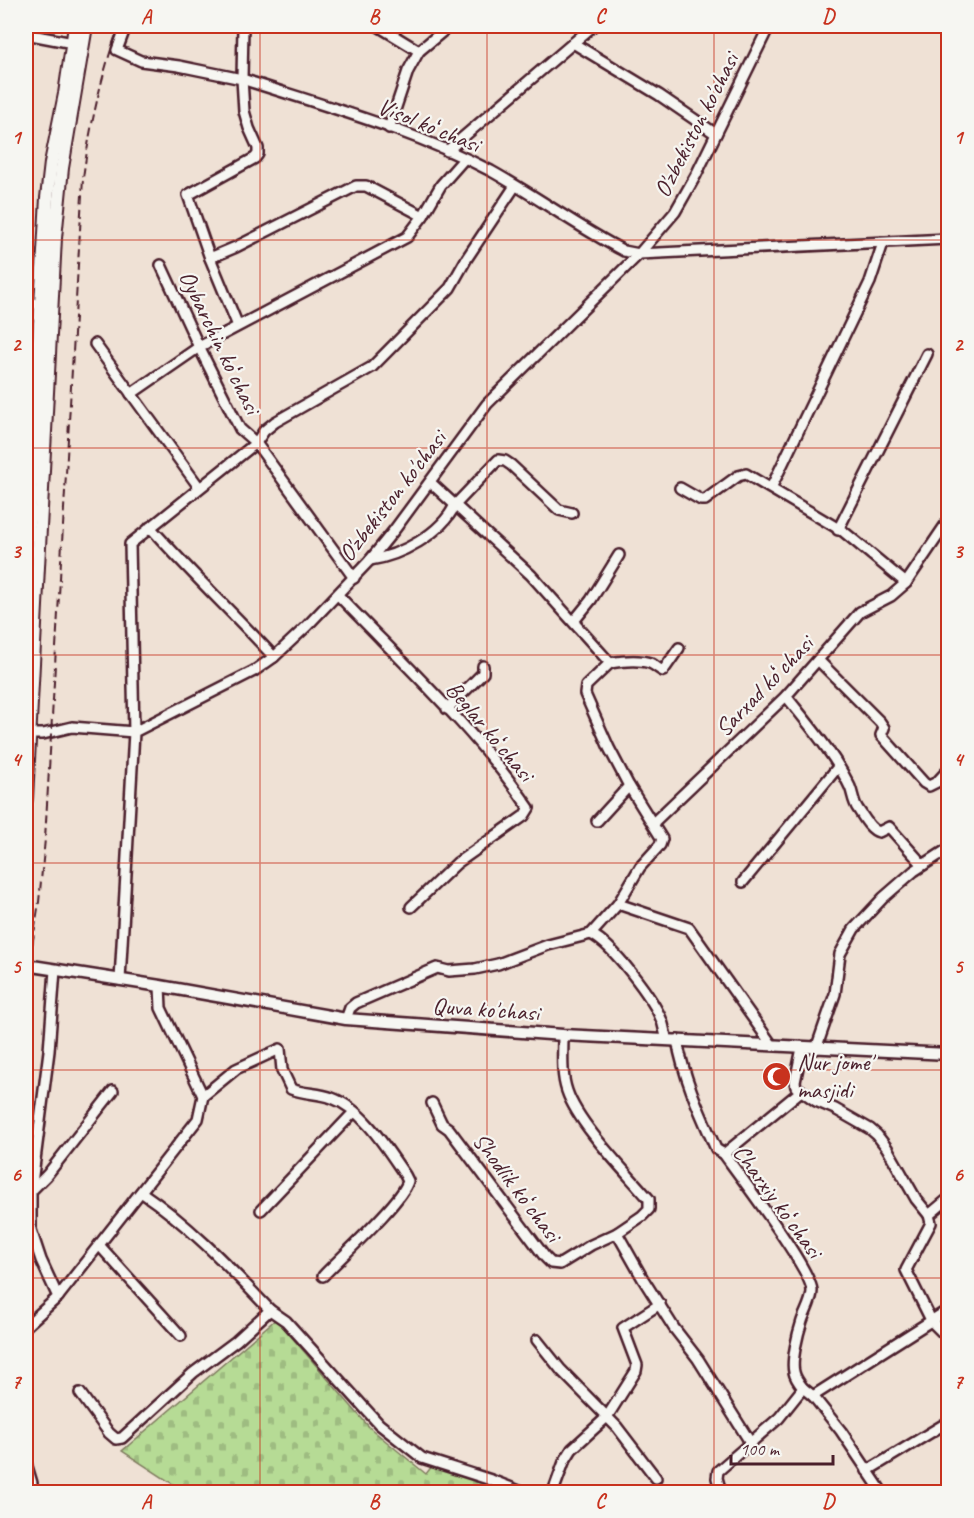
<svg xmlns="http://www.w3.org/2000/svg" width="974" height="1518" font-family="Caveat,sans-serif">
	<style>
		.cemetery { fill: url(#cemetery-stones); stroke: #807d60; stroke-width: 1.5 }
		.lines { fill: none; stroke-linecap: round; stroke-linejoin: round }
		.minor-casing { stroke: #4a1f2b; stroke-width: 14 }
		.major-casing { stroke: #4a1f2b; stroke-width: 15 }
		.highway-casing { stroke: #4a1f2b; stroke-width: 16 }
		.minor { stroke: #f6f6f2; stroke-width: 9 }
		.major { stroke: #f6f6f2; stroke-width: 10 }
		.highway { stroke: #f6f6f2; stroke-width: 12 }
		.rail { stroke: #4a1f2b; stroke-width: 2; stroke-dasharray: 9 4.5; stroke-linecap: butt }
		.grid { fill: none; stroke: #c8321e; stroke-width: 1.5; stroke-opacity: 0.55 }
		.labels { text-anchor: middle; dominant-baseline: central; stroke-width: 4.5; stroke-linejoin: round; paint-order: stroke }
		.street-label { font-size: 24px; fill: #4a1f2b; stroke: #f6f6f2 }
		.poi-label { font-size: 24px; fill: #4a1f2b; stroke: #f6f6f2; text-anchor: start }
		.neatline { fill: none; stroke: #c8321e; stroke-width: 2 }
		.grid-label { font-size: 20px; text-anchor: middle; font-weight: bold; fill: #c8321e }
	</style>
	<defs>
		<pattern id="cemetery-stones" width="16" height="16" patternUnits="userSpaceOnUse" patternTransform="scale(1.5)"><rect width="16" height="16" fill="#b6db95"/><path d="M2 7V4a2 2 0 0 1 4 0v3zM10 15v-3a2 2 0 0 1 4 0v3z" fill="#9ebc81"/></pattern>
	</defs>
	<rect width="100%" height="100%" fill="#efe1d5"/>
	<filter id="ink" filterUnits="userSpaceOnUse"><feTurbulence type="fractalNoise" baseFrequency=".0167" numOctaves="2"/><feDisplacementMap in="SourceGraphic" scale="12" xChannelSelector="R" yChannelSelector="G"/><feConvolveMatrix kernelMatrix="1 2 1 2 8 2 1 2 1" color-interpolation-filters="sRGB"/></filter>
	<g filter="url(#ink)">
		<!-- cemetery -->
		<polygon class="cemetery" points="276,1319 370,1428 426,1474 432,1466 466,1476 505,1492 185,1492 122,1451"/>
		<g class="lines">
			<defs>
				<g id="minor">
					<polyline points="126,26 117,50 141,61 179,66 242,79 244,111 249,128 258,148 258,154 255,158 188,195 210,258"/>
					<path d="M 243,26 L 242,79 C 325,106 413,130 491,171 C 536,196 578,227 624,251 L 639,254 L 948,239"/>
					<polyline points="378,26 419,51 449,26"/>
					<polyline points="26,34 73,43"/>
					<polyline points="573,43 659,95 716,134"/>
					<polyline points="389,128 408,71 419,51"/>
					<polyline points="447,151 593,26"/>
					<polyline points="423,216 441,185 464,159"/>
					<polyline points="161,265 199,347 240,429 256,443 354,578"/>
					<polyline points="26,299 31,303 42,305"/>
					<polyline points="95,344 199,487"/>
					<polyline points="26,346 39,349"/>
					<polyline points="131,394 199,347 407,237 423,216 366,186 356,186 236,247 210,258 238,326"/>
					<polyline points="680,488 701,500 705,500 738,476 746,474 844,532 906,583"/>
					<polyline points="771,488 870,282 883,243"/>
					<path d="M 150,527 C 190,572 233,613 274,657"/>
					<polyline points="838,530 927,354"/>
					<path d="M 370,560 C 400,556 441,534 455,505 L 498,460 L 505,461 L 511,465 L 559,510 L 572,513"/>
					<path d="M 338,595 C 403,663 476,730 529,808 L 524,816 L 457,863 L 411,907"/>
					<polyline points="574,621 591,600 619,555"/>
					<polyline points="818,660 880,722 884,728 881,735 924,783 929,786 937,782 948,770"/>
					<path d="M 610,663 C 622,661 638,659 650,663 C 655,665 658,669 663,671 L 679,648"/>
					<path d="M 786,696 C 809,725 835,755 850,787 C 853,794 853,802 858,809 C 863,816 870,830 879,832 L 889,827 L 923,865"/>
					<polyline points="447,709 483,673 483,666"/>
					<polyline points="29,734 43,734 72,727 134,732 130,544 256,443 264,431 275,422 372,367 450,288 467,258 515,186"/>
					<polyline points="597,821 629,786"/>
					<polyline points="653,823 786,696 860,612 891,596 906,583 948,521"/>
					<polyline points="743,882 838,767"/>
					<polyline points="618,904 689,928 772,1045"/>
					<path d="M 591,934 C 613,945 653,998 662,1021 C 664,1027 665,1034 667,1040"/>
					<polyline points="120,980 134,732 254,671 274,657 307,626 370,560 395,529 487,404 639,254 675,212 696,175 769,26"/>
					<polyline points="346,1019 350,1008 356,1003 437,968 449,971 475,969 498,964 548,945 591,934 618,904 640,867 660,845 662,839 629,786 609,748 585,694 586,686 610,663 531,575 430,482"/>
					<path d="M 677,1040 C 684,1079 700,1113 716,1149 L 724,1154 C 740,1176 812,1271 812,1291 C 812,1301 805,1312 802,1321 C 798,1333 791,1361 794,1372 C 795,1378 799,1383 803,1388 L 779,1418 L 718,1471 L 717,1478 L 721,1492"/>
					<polyline points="802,1048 795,1082 796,1087 816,1101 835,1109 870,1129 877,1135 887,1148 916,1199 929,1215 948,1199"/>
					<polyline points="816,1049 835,994 840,954 854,929 883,898 914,871 948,849"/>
					<path d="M 203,1096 L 236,1069 L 280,1049 L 282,1070 L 291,1089 C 304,1094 319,1093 332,1098 C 363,1109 387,1149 405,1175 L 408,1181 C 403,1201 340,1258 323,1276"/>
					<path d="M 432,1103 L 442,1124 L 449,1129 L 545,1257 L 551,1263 L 560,1264 L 591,1245 L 617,1233 L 642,1216 L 649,1209 L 649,1199 C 626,1172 578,1124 567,1091 C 561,1074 563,1054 563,1035"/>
					<polyline points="724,1154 801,1091"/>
					<polyline points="31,1191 47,1175 113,1091"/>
					<path d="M 141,1192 C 190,1225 230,1268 270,1310"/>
					<polyline points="261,1210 354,1112"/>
					<polyline points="929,1215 931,1223 906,1270 932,1322 948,1338"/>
					<polyline points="617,1233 643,1279 674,1328 698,1359 750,1442"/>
					<polyline points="99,1245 181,1336"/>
					<polyline points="58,1297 198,1119 203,1096 161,1008 160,986"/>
					<polyline points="26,1326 58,1297 41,1260 31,1230 31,1191 49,1051 55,970"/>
					<polyline points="537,1340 561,1370 617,1427 656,1478"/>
					<polyline points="803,1388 813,1396 948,1310"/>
					<polyline points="80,1393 109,1433 116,1439 122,1438 193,1373 236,1341 270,1310 286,1321 379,1424 422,1458 491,1480 522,1492"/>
					<polyline points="813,1396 841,1431 882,1492"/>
					<polyline points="26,1463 32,1483 31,1492"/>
					<polyline points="867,1471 948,1422"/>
					<polyline points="553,1492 564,1462 572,1449 607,1417 636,1371 637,1365 623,1328 660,1304"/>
				</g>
				<polyline id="major" points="26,965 160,986 346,1019 563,1035 948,1054"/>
				<g id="highway">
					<polyline points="26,573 47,198 51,163 65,94 75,26"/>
					<polyline points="26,799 55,238 62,168 86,26"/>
				</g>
			</defs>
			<!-- minor casing -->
			<use href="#minor" class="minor-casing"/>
			<!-- major casing -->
			<use href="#major" class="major-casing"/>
			<!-- highway casing -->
			<use href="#highway" class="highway-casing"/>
			<!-- minor -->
			<use href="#minor" class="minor"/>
			<!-- major -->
			<use href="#major" class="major"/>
			<!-- highway -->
			<use href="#highway" class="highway"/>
			<!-- rail -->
			<path class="rail" d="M 26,984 L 39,902 L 45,839 L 83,178 C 90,126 101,76 119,26"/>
		</g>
	</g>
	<!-- grid -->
	<path class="grid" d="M 260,26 L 260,1492M 487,26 L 487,1492M 714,26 L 714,1492M 26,240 L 948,240M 26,448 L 948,448M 26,655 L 948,655M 26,863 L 948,863M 26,1070 L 948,1070M 26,1278 L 948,1278"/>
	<!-- icons -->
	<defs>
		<symbol id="mosque-disc" viewBox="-11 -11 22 22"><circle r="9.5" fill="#c8321e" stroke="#f6f6f2"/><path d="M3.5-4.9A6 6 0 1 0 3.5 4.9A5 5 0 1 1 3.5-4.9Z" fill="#fff"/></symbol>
	</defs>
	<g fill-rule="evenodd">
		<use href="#mosque-disc" x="760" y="1060" width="33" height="33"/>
	</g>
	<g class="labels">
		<!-- street labels -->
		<g class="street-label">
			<text transform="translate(429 125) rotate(22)">Visol koʻchasi</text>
			<text transform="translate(696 125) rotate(-63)">O'zbekiston ko'chasi</text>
			<text transform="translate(220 342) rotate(64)">Oybarchin koʻchasi</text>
			<text transform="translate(392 496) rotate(-52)">O'zbekiston ko'chasi</text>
			<text transform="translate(764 686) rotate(-46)">Sarxad koʻchasi</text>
			<text transform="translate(490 731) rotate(50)">Beglar koʻchasi</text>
			<text transform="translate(486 1009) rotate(4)">Quva ko'chasi</text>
			<text transform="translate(517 1187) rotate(53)">Shodlik koʻchasi</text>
			<text transform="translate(778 1201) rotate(54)">Charxiy koʻchasi</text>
		</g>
		<!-- poi labels -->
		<g class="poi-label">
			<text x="797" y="1062">Nur jome'<tspan x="797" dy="28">masjidi</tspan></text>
		</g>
	</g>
	<!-- margin -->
	<rect width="974" height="1518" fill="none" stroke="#f6f6f2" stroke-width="66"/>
	<!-- scale -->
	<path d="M731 1455v9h102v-9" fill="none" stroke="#4a1f2b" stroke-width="3"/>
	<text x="740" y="1455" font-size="18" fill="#4a1f2b" stroke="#f6f6f2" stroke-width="4.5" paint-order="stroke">100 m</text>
	<rect x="33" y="33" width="908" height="1452" class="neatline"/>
	<g class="grid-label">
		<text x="146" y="23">A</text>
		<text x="374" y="23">B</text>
		<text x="600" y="23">C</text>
		<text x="828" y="23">D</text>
		<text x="16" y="144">1</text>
		<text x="958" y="144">1</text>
		<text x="16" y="351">2</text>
		<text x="958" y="351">2</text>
		<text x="16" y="558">3</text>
		<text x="958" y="558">3</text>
		<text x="16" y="766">4</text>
		<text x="958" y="766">4</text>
		<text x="16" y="973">5</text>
		<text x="958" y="973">5</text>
		<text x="16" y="1181">6</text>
		<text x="958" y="1181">6</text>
		<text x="16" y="1388">7</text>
		<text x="958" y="1388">7</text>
		<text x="146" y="1508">A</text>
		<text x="374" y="1508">B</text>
		<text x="600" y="1508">C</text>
		<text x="828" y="1508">D</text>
	</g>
</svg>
